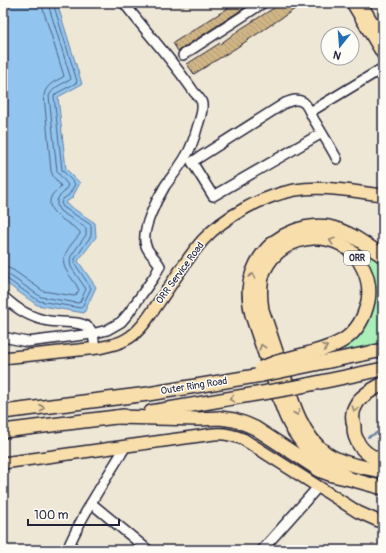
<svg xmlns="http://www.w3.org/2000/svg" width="386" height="553" font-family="Pangolin,sans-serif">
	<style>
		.grass { fill: #aaeeb8; stroke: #66887a }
		.water { fill: #91c4ee; stroke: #6583a6 }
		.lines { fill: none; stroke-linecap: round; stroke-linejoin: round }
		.shore { stroke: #4e6383; stroke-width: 1 }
		.stream { stroke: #6583a6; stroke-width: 2 }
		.building { fill: url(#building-back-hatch); stroke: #22223b }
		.minor-casing { stroke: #22223b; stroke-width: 12 }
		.major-casing { stroke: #22223b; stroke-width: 14 }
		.highway-casing { stroke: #22223b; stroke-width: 16 }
		.minor { stroke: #fdfcf7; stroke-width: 9 }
		.major { stroke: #f8deab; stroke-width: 11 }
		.highway { stroke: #f8deab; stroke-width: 13 }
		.highway-bridge-casing { stroke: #22223b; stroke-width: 16; stroke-linecap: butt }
		.highway-bridge { stroke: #f8deab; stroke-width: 13 }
		.oneway { stroke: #8d8073 }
		.labels { text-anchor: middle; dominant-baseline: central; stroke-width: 3; stroke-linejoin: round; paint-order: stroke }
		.shield { fill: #fdfcf7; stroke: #646373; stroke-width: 1 }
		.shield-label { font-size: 9px; font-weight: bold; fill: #22223b }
		.street-label { font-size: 10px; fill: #22223b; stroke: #fdfcf7 }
	</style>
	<defs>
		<pattern id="building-back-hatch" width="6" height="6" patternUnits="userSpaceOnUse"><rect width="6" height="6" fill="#cfb585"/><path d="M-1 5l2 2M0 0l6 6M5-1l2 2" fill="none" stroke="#b19b74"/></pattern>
	</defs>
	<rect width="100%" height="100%" fill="#efe7d5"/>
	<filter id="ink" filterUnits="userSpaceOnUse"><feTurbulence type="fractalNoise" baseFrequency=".025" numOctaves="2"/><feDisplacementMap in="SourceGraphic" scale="8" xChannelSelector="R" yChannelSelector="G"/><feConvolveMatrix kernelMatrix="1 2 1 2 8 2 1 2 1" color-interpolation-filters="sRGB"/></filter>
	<g filter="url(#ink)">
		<!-- grass -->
		<path class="grass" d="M 349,241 L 383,263 L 383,343 L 345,352 L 344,347 C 361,334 366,328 373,308 L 348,243 Z"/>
		<!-- water -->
		<polygon class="water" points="3,3 57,3 82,84 58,97 66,169 80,183 72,198 65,203 95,223 96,237 78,261 96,287 84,313 37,305 3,281"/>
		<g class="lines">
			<!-- shore -->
			<g class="shore">
				<path d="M 3,267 L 8,268 L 13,270 L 43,291 L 74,296 L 76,295 L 79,290 C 76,283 70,277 66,270 C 58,257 72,244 80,234 L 80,232 C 70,222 42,213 52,195 C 55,191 59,189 61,186 L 53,176 L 51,171 L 44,95 C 46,85 54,82 63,77 L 64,76 L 43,9 L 42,3"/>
				<path d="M 3,273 L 9,275 L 41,297 L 78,303 L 80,302 L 86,289 L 71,267 L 70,261 L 71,256 L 86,235 L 86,228 L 60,211 L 57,206 L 57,201 L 58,198 L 65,191 L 68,185 L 59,174 L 57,171 L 49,96 C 53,87 62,84 70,80 L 71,79 L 49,7 L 48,3"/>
				<polyline points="3,278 7,279 39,301 81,308 82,307 91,288 75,264 75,259 91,236 91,225 63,207 61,203 63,199 69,195 75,184 62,170 54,96 57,93 76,83 77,81 53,3"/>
			</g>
			<!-- stream -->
			<polyline class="stream" points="368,437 383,430"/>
		</g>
		<!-- building -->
		<g class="building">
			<polygon points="236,3 252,3 178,51 173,43"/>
			<polygon points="282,3 304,3 236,48 194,74 187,64 220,43 220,44 242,28"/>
		</g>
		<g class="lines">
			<defs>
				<g id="minor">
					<polyline points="183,55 263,3"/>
					<polyline points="310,112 383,68"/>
					<path d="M 322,133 L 213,196 L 192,162 L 285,103 C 291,101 296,98 303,102 C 308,105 312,118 316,123 C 323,135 330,146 337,159"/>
					<path d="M 3,296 C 16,309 31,318 49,321 C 60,323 80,320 89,328 C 94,332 94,342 95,348"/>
					<path d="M 3,337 L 27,342 L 92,334 L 107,330 L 121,322 L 128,314 L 154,277 L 160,266 C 156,258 149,254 146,246 C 140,231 157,199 165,186 C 172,176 180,167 186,156 C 192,147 195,136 198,125 C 200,119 203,111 202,104 C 202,100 197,95 194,92 C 173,61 147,33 124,3"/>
					<polyline points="91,503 148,550"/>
					<path d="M 67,550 C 83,513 105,480 126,446"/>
					<polyline points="262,550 318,487"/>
				</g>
				<g id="major">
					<polyline points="352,3 383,55"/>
					<polyline points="361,3 383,40"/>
					<path d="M 3,358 L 98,348 C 107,346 116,345 125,340 C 140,333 149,316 159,302 C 173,282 187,258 203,240 C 225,216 263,196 295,190 C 324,185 354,192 383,195"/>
					<path d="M 3,463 L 214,434 C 225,433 233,435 243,439 L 358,512 L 383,523"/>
				</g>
				<g id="highway">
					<path d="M 288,359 C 305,354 331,349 345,339 C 358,330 365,315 368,301 C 370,290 368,278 363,268 C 344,225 282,230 264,271 C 259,284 260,297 262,310 C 269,330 275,349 282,369 C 291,398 300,435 327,454 C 342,464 366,468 383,471"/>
					<polyline points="291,369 383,350"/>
					<path d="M 383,384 C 375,388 360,396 356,405 C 352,411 352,419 354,426 C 354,430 354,435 356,438 C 360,451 372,457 383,462"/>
					<polyline points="297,387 383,369"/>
					<polyline points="3,412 148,394 262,375"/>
					<polyline points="151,412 268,392"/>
					<polyline points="116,417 198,419 220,418 234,420 246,424 255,428 321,471 332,475 350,479 383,488"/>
					<polyline points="3,431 124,416"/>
					<path d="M 350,479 C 330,468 311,456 298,437 C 286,421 280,401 274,381 C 267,359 259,337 252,315 C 250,307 249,298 249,290 C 251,264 268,241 292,232 C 304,227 316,225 329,227 C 349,231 366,245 383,256"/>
				</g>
			</defs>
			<!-- minor casing -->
			<use href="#minor" class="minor-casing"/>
			<!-- major casing -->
			<use href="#major" class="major-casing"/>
			<!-- highway casing -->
			<use href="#highway" class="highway-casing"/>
			<!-- minor -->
			<use href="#minor" class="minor"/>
			<!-- major -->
			<use href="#major" class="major"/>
			<!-- highway -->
			<use href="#highway" class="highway"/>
			<defs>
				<g id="highway-bridge">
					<polyline points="261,368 277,362 288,359"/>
					<polyline points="262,375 291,369"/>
					<polyline points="268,392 297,387"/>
				</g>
			</defs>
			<!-- highway-bridge casing -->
			<use href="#highway-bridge" class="highway-bridge-casing"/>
			<!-- highway-bridge -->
			<use href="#highway-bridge" class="highway-bridge"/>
		</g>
		<!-- one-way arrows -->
		<defs><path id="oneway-chevron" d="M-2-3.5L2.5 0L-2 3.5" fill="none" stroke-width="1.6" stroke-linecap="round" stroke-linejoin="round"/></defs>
		<g class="oneway">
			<use href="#oneway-chevron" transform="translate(332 241) rotate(-162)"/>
			<use href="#oneway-chevron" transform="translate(252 276) rotate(-75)"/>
			<use href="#oneway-chevron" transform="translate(262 347) rotate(-108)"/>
			<use href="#oneway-chevron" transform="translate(325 347) rotate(-20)"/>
			<use href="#oneway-chevron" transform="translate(232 399) rotate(170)"/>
			<use href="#oneway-chevron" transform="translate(42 408) rotate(-7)"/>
			<use href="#oneway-chevron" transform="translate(355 409) rotate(107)"/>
			<use href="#oneway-chevron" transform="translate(297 413) rotate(67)"/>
		</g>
	</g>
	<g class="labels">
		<!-- shield labels -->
		<rect class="shield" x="344" y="251" width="26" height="14" rx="3"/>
		<g class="shield-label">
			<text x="357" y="258">ORR</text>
		</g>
		<!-- street labels -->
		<g class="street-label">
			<text transform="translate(180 273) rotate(-54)">ORR Service Road</text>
			<text transform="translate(194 386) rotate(-9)">Outer Ring Road</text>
		</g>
	</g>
	<!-- margin -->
	<rect width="386" height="553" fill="none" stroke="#fdfcf7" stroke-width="16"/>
	<rect x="8" y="8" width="370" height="537" fill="none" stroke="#22223b" stroke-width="1.5" filter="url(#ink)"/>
	<!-- north arrow -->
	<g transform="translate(340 46) rotate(197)"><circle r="19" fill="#fdfcf7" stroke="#a5a5ac"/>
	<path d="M0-3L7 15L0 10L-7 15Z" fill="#1f6fb2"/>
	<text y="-6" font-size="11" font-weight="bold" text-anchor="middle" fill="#22223b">N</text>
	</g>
	<!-- scale -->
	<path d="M28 519v6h91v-6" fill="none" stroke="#22223b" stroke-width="2"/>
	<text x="34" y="519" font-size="12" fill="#22223b" stroke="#fdfcf7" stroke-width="3" paint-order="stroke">100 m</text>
</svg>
